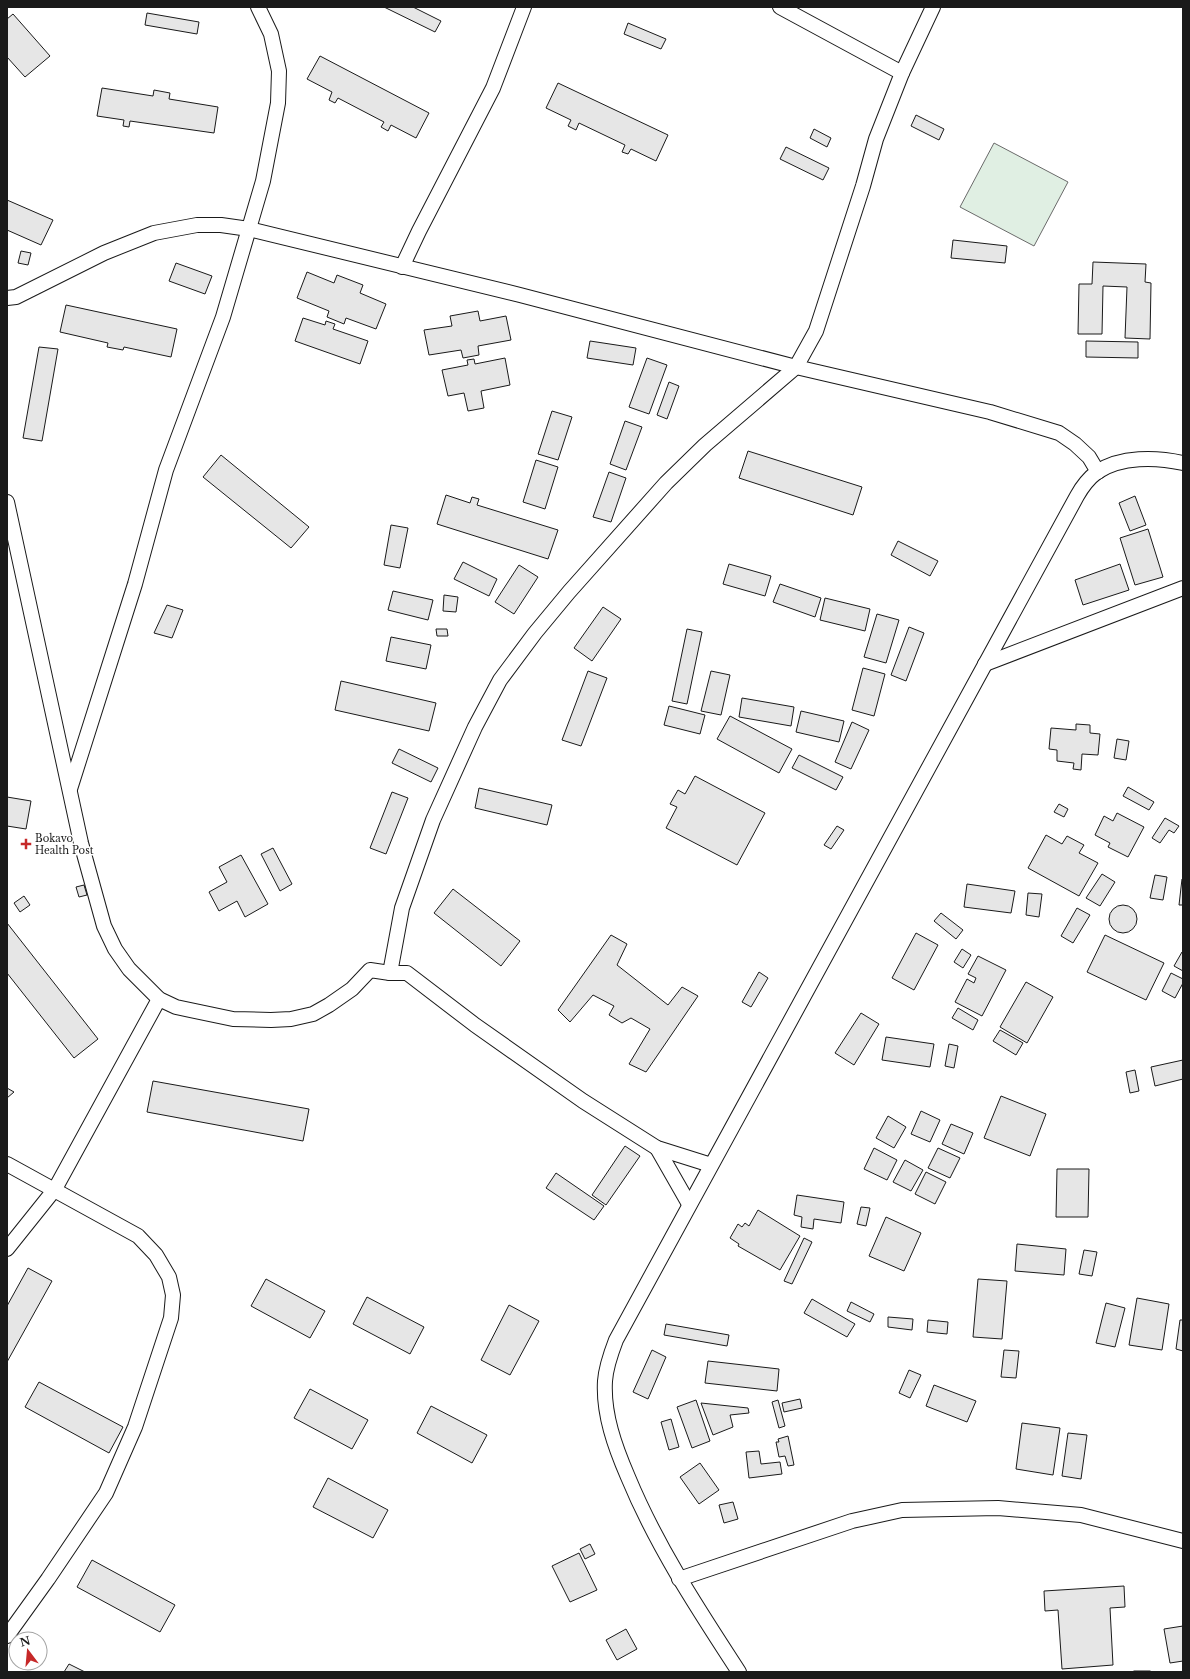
<svg xmlns="http://www.w3.org/2000/svg" width="1190" height="1679" font-family="'Libre Baskerville',serif">
	<style>
		.green { fill: #e0efe3; stroke: #6a6a6a }
		.building { fill: #e6e6e6; stroke: #1a1a1a }
		.lines { fill: none; stroke-linecap: round; stroke-linejoin: round }
		.street-casing { stroke: #1a1a1a; stroke-width: 16 }
		.street { stroke: #fff; stroke-width: 14 }
		.poi-dot { fill: #c62828; stroke: #fff; stroke-width: 1.5 }
		.labels { text-anchor: middle; dominant-baseline: central; stroke-width: 3; stroke-linejoin: round; paint-order: stroke }
		.poi-label { font-size: 10px; fill: #1a1a1a; stroke: #fff; text-anchor: start }
	</style>
	<rect width="100%" height="100%" fill="#fff"/>
	<!-- green -->
	<polygon class="green" points="994,143 1068,182 1034,246 960,207"/>
	<!-- building -->
	<g class="building">
		<polygon points="384,7 413,7 441,21 435,32"/>
		<polygon points="147,13 199,22 197,34 145,25"/>
		<polygon points="13,14 50,56 25,77 7,57 7,19"/>
		<polygon points="628,23 666,39 661,49 624,34"/>
		<polygon points="320,56 429,113 416,138 391,125 388,131 381,127 384,122 338,98 335,103 329,100 332,92 307,79"/>
		<polygon points="558,83 668,135 656,161 631,149 628,154 622,152 625,145 579,123 576,130 568,126 571,120 546,108"/>
		<polygon points="102,88 153,96 154,90 170,93 169,99 218,107 214,133 130,121 129,127 123,126 124,120 97,116"/>
		<polygon points="916,115 944,129 939,140 911,126"/>
		<polygon points="814,129 831,138 827,147 810,138"/>
		<polygon points="786,147 829,168 823,180 780,159"/>
		<polygon points="7,200 53,220 41,245 7,230"/>
		<polygon points="953,240 1007,246 1005,263 951,258"/>
		<polygon points="21,251 31,253 28,265 18,263"/>
		<polygon points="1093,262 1146,264 1145,282 1151,283 1150,339 1125,338 1127,287 1103,286 1102,334 1078,334 1079,284 1092,284"/>
		<polygon points="176,263 212,276 205,294 169,281"/>
		<polygon points="307,272 334,283 337,275 363,285 360,293 386,304 376,329 346,318 344,324 327,317 329,311 297,298"/>
		<polygon points="66,305 177,329 171,357 124,347 123,350 107,347 108,343 60,332"/>
		<polygon points="478,311 480,321 506,316 511,340 478,346 479,355 463,358 461,350 429,355 424,330 452,326 450,316"/>
		<polygon points="303,318 325,325 326,321 335,324 333,329 368,341 360,364 295,341"/>
		<polygon points="590,341 636,348 633,365 587,358"/>
		<polygon points="1086,341 1138,342 1138,358 1086,357"/>
		<polygon points="39,347 58,349 42,441 23,438"/>
		<polygon points="505,358 510,385 481,391 484,408 468,411 464,393 448,396 442,370 468,365 467,360 474,359 475,364"/>
		<polygon points="647,358 667,365 649,414 629,407"/>
		<polygon points="669,382 679,386 667,419 657,415"/>
		<polygon points="552,411 572,417 558,460 538,454"/>
		<polygon points="625,421 642,427 626,470 610,464"/>
		<polygon points="748,451 862,487 853,515 739,478"/>
		<polygon points="221,455 309,527 291,548 203,477"/>
		<polygon points="536,460 558,467 545,509 523,502"/>
		<polygon points="609,472 626,478 611,522 593,517"/>
		<polygon points="446,495 470,503 472,497 479,499 477,505 558,530 548,559 437,524"/>
		<polygon points="1135,496 1146,525 1130,531 1119,503"/>
		<polygon points="391,525 408,528 400,568 384,565"/>
		<polygon points="1148,529 1163,577 1135,585 1120,538"/>
		<polygon points="898,541 938,561 930,576 891,555"/>
		<polygon points="463,562 497,579 489,596 454,579"/>
		<polygon points="729,564 771,576 765,596 723,584"/>
		<polygon points="1120,564 1129,590 1083,605 1075,580"/>
		<polygon points="519,565 538,577 514,614 495,602"/>
		<polygon points="780,584 821,598 815,617 773,602"/>
		<polygon points="393,591 433,600 428,620 388,610"/>
		<polygon points="444,595 458,597 456,612 443,611"/>
		<polygon points="825,598 870,609 865,631 820,620"/>
		<polygon points="167,605 183,610 172,638 154,633"/>
		<polygon points="603,607 621,619 592,661 574,648"/>
		<polygon points="877,614 899,620 886,663 864,657"/>
		<polygon points="909,627 924,633 906,681 891,675"/>
		<polygon points="436,629 447,629 448,636 437,636"/>
		<polygon points="687,629 702,632 687,704 672,701"/>
		<polygon points="391,637 431,645 426,669 386,661"/>
		<polygon points="863,668 885,674 874,716 852,710"/>
		<polygon points="588,671 607,678 581,746 562,740"/>
		<polygon points="711,671 730,675 721,715 701,711"/>
		<polygon points="341,681 436,703 429,731 335,710"/>
		<polygon points="742,698 794,707 791,726 739,717"/>
		<polygon points="669,706 705,715 700,734 664,725"/>
		<polygon points="801,711 844,721 839,742 796,732"/>
		<polygon points="730,716 792,749 779,773 717,739"/>
		<polygon points="852,722 869,730 851,769 835,762"/>
		<polygon points="1076,724 1090,725 1090,733 1100,734 1098,755 1082,754 1081,770 1073,769 1074,763 1057,761 1057,750 1049,749 1051,728 1076,730"/>
		<polygon points="1117,739 1129,741 1126,760 1114,758"/>
		<polygon points="399,749 438,768 431,782 392,763"/>
		<polygon points="799,755 843,777 836,790 792,768"/>
		<polygon points="695,776 765,813 737,865 666,828 677,807 670,804 678,790 685,794"/>
		<polygon points="1128,787 1154,802 1149,810 1123,796"/>
		<polygon points="479,788 552,805 547,825 475,808"/>
		<polygon points="392,792 408,798 386,854 370,848"/>
		<polygon points="7,797 31,801 26,829 7,826"/>
		<polygon points="1059,804 1068,809 1064,817 1054,812"/>
		<polygon points="1117,813 1144,827 1128,857 1108,847 1110,843 1095,835 1104,816 1113,821"/>
		<polygon points="1165,818 1179,826 1174,833 1169,830 1160,843 1152,838"/>
		<polygon points="837,826 844,830 831,849 824,845"/>
		<polygon points="1046,835 1062,844 1067,836 1084,845 1079,853 1098,863 1079,896 1028,868"/>
		<polygon points="273,848 292,884 280,891 261,854"/>
		<polygon points="241,855 268,904 245,917 237,901 219,911 209,892 227,882 219,867"/>
		<polygon points="1102,874 1115,882 1100,906 1086,898"/>
		<polygon points="1155,875 1167,877 1163,900 1150,898"/>
		<polygon points="1182,879 1183,879 1183,905 1179,905"/>
		<polygon points="967,884 1015,891 1011,913 964,907"/>
		<polygon points="84,885 87,895 79,897 76,887"/>
		<polygon points="453,889 520,941 501,966 434,913"/>
		<polygon points="1028,893 1042,894 1039,917 1026,915"/>
		<polygon points="24,896 30,905 20,912 14,903"/>
		<circle cx="1123" cy="919" r="14"/>
		<polygon points="1077,908 1090,915 1073,943 1061,936"/>
		<polygon points="941,913 963,930 956,939 934,921"/>
		<polygon points="7,923 98,1039 74,1058 7,973"/>
		<polygon points="916,933 938,945 914,990 892,978"/>
		<polygon points="611,935 627,944 617,965 668,1005 682,987 698,996 646,1072 629,1064 650,1029 631,1018 622,1023 609,1015 614,1006 593,995 570,1022 558,1010"/>
		<polygon points="1105,935 1164,963 1146,1000 1087,972"/>
		<polygon points="962,949 971,955 963,968 954,962"/>
		<polygon points="1182,952 1183,953 1183,971 1174,966"/>
		<polygon points="978,956 1006,970 982,1016 955,1002 967,979 974,983 976,978 968,974"/>
		<polygon points="759,972 768,978 751,1007 742,1002"/>
		<polygon points="1171,973 1183,979 1183,983 1175,998 1162,991"/>
		<polygon points="1026,982 1053,997 1027,1043 1000,1027"/>
		<polygon points="958,1008 978,1020 973,1030 952,1018"/>
		<polygon points="861,1013 879,1024 854,1065 835,1053"/>
		<polygon points="1000,1030 1023,1043 1016,1055 993,1041"/>
		<polygon points="886,1037 934,1044 930,1067 882,1060"/>
		<polygon points="949,1044 958,1046 954,1068 945,1066"/>
		<polygon points="1183,1060 1183,1079 1155,1086 1151,1067"/>
		<polygon points="1135,1070 1139,1091 1130,1093 1126,1072"/>
		<polygon points="153,1081 309,1109 303,1141 147,1112"/>
		<polygon points="7,1088 14,1092 7,1098"/>
		<polygon points="1001,1096 1046,1114 1030,1156 984,1138"/>
		<polygon points="921,1111 940,1120 930,1142 911,1134"/>
		<polygon points="888,1116 906,1127 894,1148 876,1138"/>
		<polygon points="951,1124 973,1133 964,1154 942,1144"/>
		<polygon points="625,1146 640,1156 606,1205 592,1195"/>
		<polygon points="874,1148 897,1160 887,1180 864,1169"/>
		<polygon points="938,1148 960,1158 950,1178 928,1168"/>
		<polygon points="905,1160 923,1170 911,1191 893,1182"/>
		<polygon points="1057,1169 1089,1169 1088,1217 1056,1217"/>
		<polygon points="926,1172 946,1182 935,1204 915,1194"/>
		<polygon points="556,1173 604,1206 594,1220 546,1188"/>
		<polygon points="797,1195 844,1202 841,1223 814,1219 813,1229 801,1227 802,1217 794,1215"/>
		<polygon points="861,1207 870,1208 866,1226 857,1224"/>
		<polygon points="758,1210 800,1236 780,1270 738,1246 739,1244 730,1238 738,1224 742,1227 745,1223 749,1226"/>
		<polygon points="886,1217 921,1233 904,1271 869,1256"/>
		<polygon points="804,1238 812,1242 792,1284 784,1281"/>
		<polygon points="1017,1244 1066,1249 1064,1275 1015,1271"/>
		<polygon points="1084,1250 1097,1252 1092,1276 1079,1274"/>
		<polygon points="28,1268 52,1281 7,1362 7,1306"/>
		<polygon points="266,1279 325,1311 310,1338 251,1306"/>
		<polygon points="978,1279 1007,1281 1002,1339 973,1337"/>
		<polygon points="367,1297 424,1327 410,1354 353,1324"/>
		<polygon points="1137,1298 1169,1304 1162,1350 1129,1345"/>
		<polygon points="812,1299 855,1324 847,1337 804,1313"/>
		<polygon points="851,1302 874,1314 870,1322 847,1311"/>
		<polygon points="1106,1303 1125,1308 1115,1347 1096,1343"/>
		<polygon points="509,1305 539,1321 510,1375 481,1360"/>
		<polygon points="888,1317 913,1319 912,1330 888,1327"/>
		<polygon points="928,1320 948,1322 947,1334 927,1332"/>
		<polygon points="1180,1320 1183,1320 1183,1351 1176,1349"/>
		<polygon points="666,1324 729,1335 727,1346 664,1335"/>
		<polygon points="652,1350 666,1357 648,1399 633,1392"/>
		<polygon points="1004,1350 1019,1351 1016,1378 1001,1377"/>
		<polygon points="708,1361 779,1369 777,1391 705,1383"/>
		<polygon points="909,1370 921,1375 910,1398 899,1393"/>
		<polygon points="39,1382 123,1427 109,1453 25,1407"/>
		<polygon points="934,1385 976,1401 967,1422 926,1406"/>
		<polygon points="310,1389 368,1420 352,1449 294,1418"/>
		<polygon points="800,1399 802,1408 784,1412 782,1403"/>
		<polygon points="696,1400 710,1441 692,1448 677,1407"/>
		<polygon points="778,1400 785,1426 779,1428 772,1402"/>
		<polygon points="701,1403 748,1408 749,1413 730,1415 733,1427 713,1435"/>
		<polygon points="431,1406 487,1435 472,1463 417,1433"/>
		<polygon points="671,1419 679,1447 669,1450 661,1422"/>
		<polygon points="1022,1423 1060,1428 1053,1475 1016,1469"/>
		<polygon points="1068,1433 1087,1435 1081,1479 1062,1476"/>
		<polygon points="788,1436 794,1465 788,1466 785,1456 779,1457 776,1442 779,1442 778,1439"/>
		<polygon points="759,1451 761,1464 780,1462 782,1474 749,1478 746,1452"/>
		<polygon points="700,1463 719,1490 699,1504 680,1477"/>
		<polygon points="328,1478 388,1510 373,1538 313,1507"/>
		<polygon points="733,1502 738,1519 724,1523 719,1505"/>
		<polygon points="590,1544 595,1554 585,1559 580,1549"/>
		<polygon points="579,1553 597,1590 570,1602 552,1566"/>
		<polygon points="92,1560 175,1605 160,1632 77,1587"/>
		<polygon points="1124,1586 1125,1607 1110,1608 1113,1665 1062,1669 1058,1610 1045,1611 1044,1591"/>
		<polygon points="1183,1626 1183,1661 1170,1663 1164,1629"/>
		<polygon points="626,1629 637,1649 617,1660 606,1640"/>
		<polygon points="69,1664 85,1672 64,1672"/>
		<rect x="1134" y="1671" width="16" height="1"/>
	</g>
	<g class="lines">
		<defs>
			<g id="street">
				<polyline points="780,7 902,73"/>
				<polyline points="402,267 419,231 493,88 524,7"/>
				<polyline points="7,298 16,297 104,253 154,233 197,225 221,225 249,229 520,295 796,367 990,412 1059,433 1075,444 1089,457 1098,472"/>
				<polyline points="7,502 81,843 104,926 115,949 129,969 159,999 176,1007 233,1019 271,1020 291,1019 313,1014 329,1005 352,989 370,970 390,973 402,908 433,820 475,727 500,680 535,633 569,592 666,483 705,445 796,367 816,331 863,186 876,139 902,73 933,7"/>
				<polyline points="985,664 1183,588"/>
				<polyline points="70,789 135,584 166,470 223,317 263,181 278,103 279,71 271,34 258,7"/>
				<polyline points="390,973 407,973 475,1025 583,1101 657,1148 711,1165"/>
				<polyline points="657,1148 689,1204"/>
				<polyline points="7,1164 138,1236 156,1255 169,1277 173,1295 171,1318 135,1427 106,1493 48,1579 7,1636"/>
				<polyline points="7,1249 55,1189 159,999"/>
				<polyline points="679,1579 852,1521 902,1510 998,1508 1081,1515 1183,1541"/>
				<path d="M 739,1672 C 698,1609 657,1547 628,1477 C 615,1447 603,1414 605,1381 C 606,1367 611,1353 616,1340 L 1077,496 C 1082,487 1089,478 1097,472 C 1121,456 1156,457 1183,463"/>
			</g>
		</defs>
		<!-- street casing -->
		<use href="#street" class="street-casing"/>
		<!-- street -->
		<use href="#street" class="street"/>
	</g>
	<!-- markers -->
	<path class="poi-dot" d="M24 838h4v4h4v4h-4v4h-4v-4h-4v-4h4z"/>
	<g class="labels">
		<!-- poi labels -->
		<g class="poi-label">
			<text x="35" y="838">Bokavo<tspan x="35" dy="12">Health Post</tspan></text>
		</g>
	</g>
	<!-- border -->
	<rect width="1190" height="1679" fill="none" stroke="#1a1a1a" stroke-width="16"/>
	<!-- north arrow -->
	<g transform="translate(28 1651) rotate(344)"><circle r="19" fill="#ffffff" stroke="#a3a3a3"/>
	<path d="M0-3L7 15L0 10L-7 15Z" fill="#c62828"/>
	<text y="-6" font-size="11" font-weight="bold" text-anchor="middle" fill="#1a1a1a">N</text>
	</g>
</svg>
